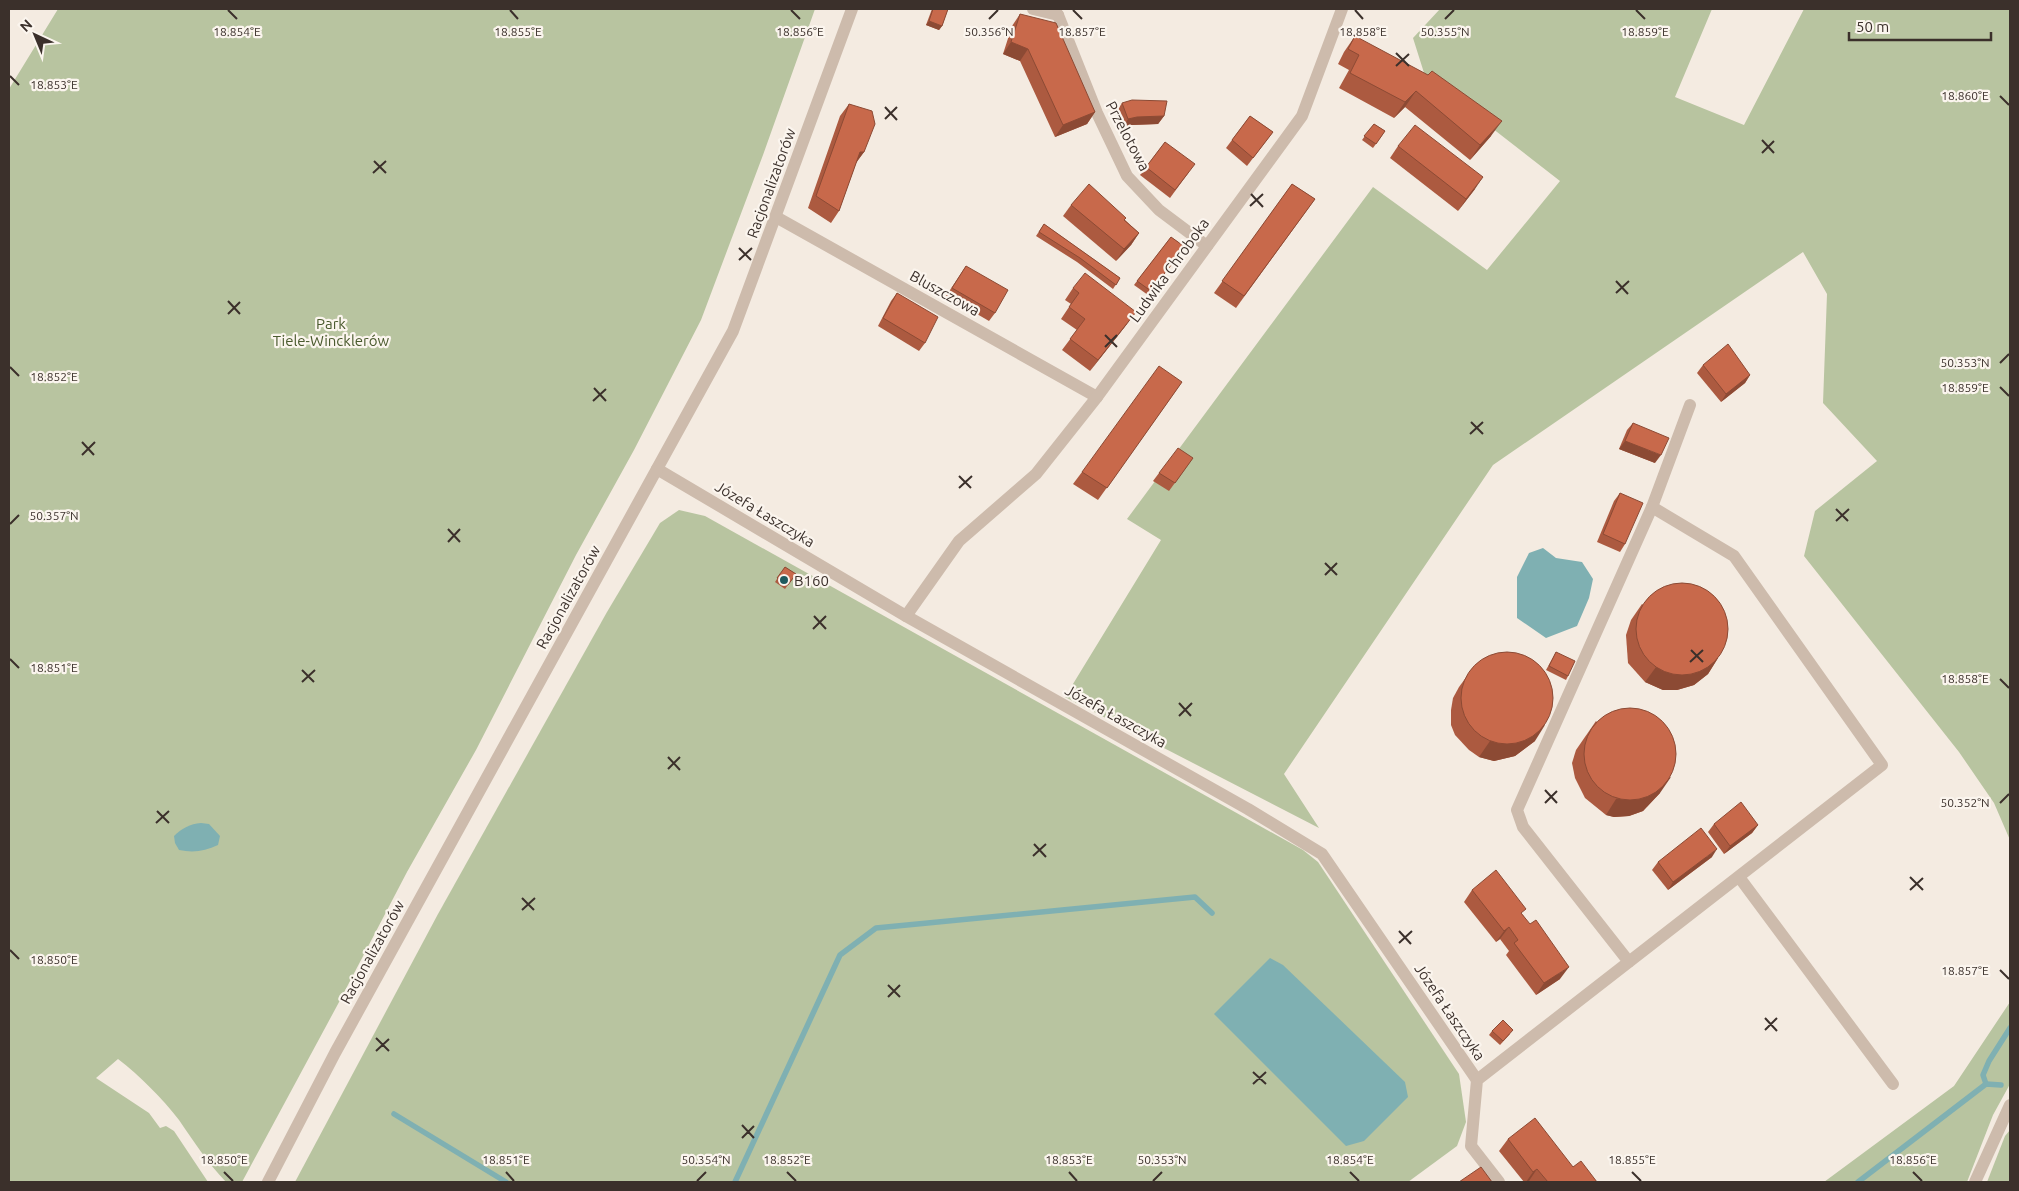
<svg xmlns="http://www.w3.org/2000/svg" width="2019" height="1191" font-family="Ubuntu,sans-serif">
	<style>
		.green { fill: #b8c4a0 }
		.water { fill: #7fb0b2 }
		.lines { fill: none; stroke-linecap: round; stroke-linejoin: round }
		.stream { stroke: #7fb0b2; stroke-width: 5.5 }
		.minor { stroke: #cdbbac; stroke-width: 12 }
		.wall { fill: #ac5a40 }
		.shaded-wall { fill: #8c4a34 }
		.building { fill: #c8694b; stroke: #8c4a34 }
		.ticks { fill: none; stroke: #3b302b; stroke-width: 2 }
		.poi-dot { fill: #1f5a5e; stroke: #fbf5ee; stroke-width: 2 }
		.labels { text-anchor: middle; dominant-baseline: central; stroke-width: 4.5; stroke-linejoin: round; paint-order: stroke }
		.street-label { font-size: 15px; fill: #3b302b; stroke: #fbf5ee }
		.park-label { font-size: 15px; fill: #4a5a2e; stroke: #fbf5ee }
		.poi-label { font-size: 15px; fill: #3b302b; stroke: #fbf5ee; text-anchor: start }
		.ticks-label { font-size: 12px; text-anchor: middle; fill: #3b302b; stroke: #fbf5ee; stroke-width: 4.5; stroke-linejoin: round; paint-order: stroke }
	</style>
	<rect width="100%" height="100%" fill="#f4ebe1"/>
	<!-- green -->
	<g class="green">
		<path d="M 58,9 L 815,9 L 763,155 L 701,320 L 634,450 L 576,555 L 476,750 L 407,872 L 338,1004 L 242,1182 L 226,1182 C 208,1163 194,1142 179,1120 C 162,1098 140,1076 118,1059 L 96,1078 L 149,1113 L 160,1128 L 166,1126 L 174,1131 L 208,1182 L 9,1182 L 9,89 Z"/>
		<polygon points="1440,9 1712,9 1675,97 1744,125 1804,9 2010,9 2010,840 1994,803 1959,752 1804,556 1815,511 1877,461 1823,403 1827,294 1803,252 1493,465 1284,774 1319,828 1065,697 1161,540 1127,519 1373,187 1487,270 1560,181 1425,76 1413,38"/>
		<polygon points="679,510 705,516 1303,850 1318,862 1459,1074 1466,1122 1457,1146 1408,1182 295,1182 438,914 607,612 660,523"/>
		<polygon points="2010,1002 2010,1084 1993,1115 1967,1182 1824,1182 1954,1086"/>
		<polygon points="2010,1130 2010,1182 1987,1182 2005,1136"/>
	</g>
	<!-- water -->
	<g class="water">
		<polygon points="1543,548 1556,558 1582,562 1593,579 1589,598 1577,626 1546,638 1517,618 1517,577 1529,553"/>
		<path d="M 201,823 L 209,824 L 220,836 L 218,845 C 205,851 194,853 179,850 L 175,843 L 174,836 C 182,828 190,824 201,823 Z"/>
		<polygon points="1270,958 1283,965 1405,1082 1408,1097 1364,1141 1346,1146 1214,1014"/>
	</g>
	<g class="lines">
		<!-- stream -->
		<g class="stream">
			<polyline points="1986,1084 1983,1075 1989,1061 2010,1028"/>
			<polyline points="394,1114 506,1182"/>
			<polyline points="735,1182 840,955 876,928 1195,897 1212,913"/>
			<polyline points="1858,1182 1986,1084 2001,1085"/>
		</g>
		<!-- minor -->
		<g class="minor">
			<polyline points="1033,9 1058,15"/>
			<polyline points="1054,9 1058,15 1097,113 1127,176 1159,210 1207,246"/>
			<polyline points="776,217 1097,397"/>
			<polyline points="657,469 906,616 1248,809 1322,854 1477,1080"/>
			<polyline points="1652,507 1690,405"/>
			<polyline points="906,616 959,541 1036,474 1097,397 1302,116 1342,9"/>
			<polyline points="1739,877 1893,1084"/>
			<polyline points="268,1182 335,1053 733,331 852,9"/>
			<path d="M 1499,1182 L 1471,1146 L 1477,1080 C 1612,975 1747,870 1882,765 L 1734,556 L 1652,507 L 1517,810 L 1523,827 L 1629,962"/>
			<polyline points="1975,1182 2010,1105"/>
		</g>
	</g>
	<!-- wall -->
	<g class="wall">
		<polygon points="932,9 948,9 942,26 939,30 926,25"/>
		<polygon points="1020,14 1095,112 1087,124 1055,137 1020,61 1003,54 1012,26"/>
		<polygon points="1355,36 1491,136 1470,160 1405,107 1394,118 1339,88 1349,70 1338,64 1344,52"/>
		<polygon points="1122,103 1164,116 1158,124 1131,125 1123,127 1117,111"/>
		<polygon points="849,104 864,152 856,163 839,211 831,223 808,208 840,116"/>
		<polygon points="1250,116 1273,132 1247,166 1226,148"/>
		<polygon points="1374,124 1385,131 1373,148 1362,140"/>
		<polygon points="1165,142 1189,172 1170,198 1140,175"/>
		<polygon points="1398,146 1475,189 1458,211 1390,158"/>
		<polygon points="1292,184 1315,199 1236,308 1214,293"/>
		<polygon points="1071,205 1125,220 1139,233 1131,245 1116,261 1063,216"/>
		<polygon points="1044,224 1120,278 1113,289 1077,262 1036,236"/>
		<polygon points="1171,237 1185,247 1148,295 1134,285"/>
		<polygon points="966,266 995,313 989,321 946,296"/>
		<polygon points="1073,288 1127,324 1090,371 1062,350 1077,330 1061,319 1071,304 1065,300"/>
		<polygon points="897,293 925,343 919,351 878,326 891,301"/>
		<polygon points="1703,365 1750,375 1745,383 1721,402 1697,373"/>
		<polygon points="1182,382 1098,500 1073,484 1082,472"/>
		<polygon points="1633,423 1655,463 1619,449 1627,430"/>
		<polygon points="1193,458 1169,491 1153,481 1159,473"/>
		<polygon points="1620,493 1625,544 1620,552 1597,542 1614,501"/>
		<polygon points="785,567 796,574 785,589 775,582"/>
		<polygon points="1642,604 1718,658 1708,674 1694,685 1677,690 1663,690 1645,682 1628,663 1626,635 1631,620"/>
		<polygon points="1556,652 1568,676 1566,680 1546,670"/>
		<polygon points="1470,672 1535,741 1515,756 1494,761 1479,757 1469,750 1455,735 1451,725 1451,710 1453,698 1459,687"/>
		<polygon points="1596,721 1660,793 1643,811 1629,816 1614,817 1606,815 1585,798 1575,778 1572,763 1576,750"/>
		<polygon points="1714,824 1758,825 1752,833 1724,854 1708,832"/>
		<polygon points="1712,857 1668,890 1652,870 1658,862"/>
		<polygon points="1472,890 1523,915 1560,979 1536,995 1506,955 1509,951 1500,939 1496,942 1464,902"/>
		<polygon points="1492,1031 1510,1034 1500,1045 1489,1035"/>
		<polygon points="1508,1139 1573,1167 1597,1182 1530,1182 1529,1181 1527,1182 1524,1182 1499,1151"/>
	</g>
	<!-- shaded-wall -->
	<g class="shaded-wall">
		<polygon points="929,21 942,26 939,30 926,25"/>
		<polygon points="1011,42 1028,49 1020,61 1003,54"/>
		<polygon points="1416,91 1405,107 1394,118 1405,102"/>
		<polygon points="1095,112 1087,124 1055,137 1063,125"/>
		<polygon points="1164,116 1158,124 1131,125 1123,127 1128,119 1137,117"/>
		<polygon points="1502,121 1491,136 1470,160 1480,145"/>
		<polygon points="860,152 864,152 855,164"/>
		<polygon points="1483,177 1475,189 1458,211 1466,199"/>
		<polygon points="1139,233 1131,245 1116,261 1124,249"/>
		<polygon points="1136,312 1127,324 1090,371 1098,360"/>
		<polygon points="1750,375 1745,383 1721,402 1726,394"/>
		<polygon points="1625,441 1661,455 1655,463 1619,449"/>
		<polygon points="1718,658 1708,674 1694,685 1677,690 1663,690 1645,682 1656,667"/>
		<polygon points="1545,725 1535,741 1515,756 1494,761 1479,757 1490,741"/>
		<polygon points="1671,777 1660,793 1643,811 1629,816 1614,817 1606,815 1616,799"/>
		<polygon points="1758,825 1752,833 1724,854 1730,846"/>
		<polygon points="1717,849 1712,857 1668,890 1673,882"/>
		<polygon points="1509,927 1500,939 1496,942 1504,931"/>
		<polygon points="1569,967 1560,979 1536,995 1544,983"/>
		<polygon points="1537,1169 1529,1181 1526,1182 1533,1172"/>
	</g>
	<!-- building -->
	<g class="building">
		<polygon points="933,9 948,9 942,26 929,21"/>
		<polygon points="1020,14 1056,23 1095,112 1063,125 1028,49 1011,42"/>
		<polygon points="1355,36 1428,75 1432,71 1502,121 1480,145 1416,91 1405,102 1350,73 1359,55 1348,49"/>
		<polygon points="1132,100 1167,101 1164,116 1137,117 1128,119 1122,103"/>
		<polygon points="849,104 872,111 875,124 864,152 860,152 839,211 816,196"/>
		<polygon points="1250,116 1273,132 1253,158 1232,140"/>
		<polygon points="1374,124 1385,131 1376,144 1364,136"/>
		<polygon points="1415,125 1483,177 1466,199 1398,146"/>
		<polygon points="1165,142 1195,164 1175,190 1146,167"/>
		<polygon points="1089,184 1126,218 1124,220 1139,233 1124,249 1071,205"/>
		<polygon points="1292,184 1315,199 1244,296 1222,281"/>
		<polygon points="1044,224 1120,278 1116,285 1080,258 1039,232"/>
		<polygon points="1171,237 1185,247 1151,291 1137,281"/>
		<polygon points="966,266 1008,290 995,313 952,288"/>
		<polygon points="1085,273 1136,312 1098,360 1070,339 1085,319 1069,307 1079,293 1073,288"/>
		<polygon points="897,293 938,317 925,343 883,318"/>
		<polygon points="1728,344 1750,375 1726,394 1703,365"/>
		<polygon points="1159,366 1182,382 1107,488 1082,472"/>
		<polygon points="1633,423 1669,438 1661,455 1625,441"/>
		<polygon points="1178,448 1193,458 1175,483 1159,473"/>
		<polygon points="1620,493 1643,503 1625,544 1603,534"/>
		<polygon points="785,567 796,574 788,585 777,578"/>
		<circle cx="1682" cy="629" r="46"/>
		<polygon points="1556,652 1575,661 1568,676 1549,666"/>
		<circle cx="1507" cy="698" r="46"/>
		<circle cx="1630" cy="754" r="46"/>
		<polygon points="1741,802 1758,825 1730,846 1714,824"/>
		<polygon points="1701,828 1717,849 1673,882 1658,862"/>
		<polygon points="1496,870 1526,909 1521,913 1530,924 1536,920 1569,967 1544,983 1514,943 1518,940 1509,927 1504,931 1472,890"/>
		<polygon points="1503,1020 1513,1030 1503,1041 1492,1031"/>
		<polygon points="1535,1118 1573,1167 1581,1161 1597,1182 1548,1182 1537,1169 1533,1172 1508,1139"/>
		<polygon points="1481,1167 1492,1182 1459,1182"/>
	</g>
	<!-- ticks -->
	<path class="ticks" d="M 228,10 L 237,19M 510,10 L 518,19M 791,10 L 800,19M 1073,10 L 1082,19M 1355,10 L 1363,19M 1636,10 L 1645,19M 989,19 L 998,10M 1445,19 L 1454,10M 1396,53 L 1409,66M 1396,66 L 1409,54M 10,76 L 19,85M 2000,96 L 2009,105M 885,107 L 897,120M 885,119 L 897,107M 1762,140 L 1774,153M 1762,153 L 1774,141M 374,161 L 386,173M 373,173 L 386,161M 1251,194 L 1263,207M 1250,206 L 1263,194M 739,248 L 751,260M 739,260 L 752,248M 1616,281 L 1628,294M 1616,293 L 1629,281M 228,301 L 240,314M 228,314 L 240,302M 1105,335 L 1117,347M 1105,347 L 1117,335M 2000,363 L 2009,354M 10,367 L 19,376M 2000,387 L 2009,396M 594,388 L 606,401M 593,401 L 606,389M 1471,422 L 1483,434M 1470,434 L 1483,422M 82,442 L 94,455M 82,455 L 95,442M 959,476 L 971,488M 959,488 L 972,476M 1836,509 L 1848,521M 1836,521 L 1849,509M 10,524 L 19,515M 448,529 L 460,542M 448,542 L 460,529M 1325,563 L 1337,575M 1325,575 L 1337,563M 814,616 L 826,629M 813,629 L 826,616M 1691,650 L 1703,662M 10,659 L 19,668M 1690,662 L 1703,650M 302,670 L 314,682M 2000,679 L 2009,688M 302,682 L 315,670M 1179,703 L 1191,716M 1179,716 L 1192,703M 668,757 L 680,770M 668,769 L 680,757M 1545,790 L 1557,803M 1545,803 L 1557,791M 2000,803 L 2009,794M 157,811 L 169,823M 156,823 L 169,811M 1034,844 L 1046,857M 1033,856 L 1046,844M 1910,877 L 1923,890M 1910,890 L 1923,878M 522,898 L 534,910M 522,910 L 535,898M 1399,931 L 1411,944M 1399,943 L 1412,931M 10,950 L 19,959M 2000,970 L 2009,979M 888,985 L 900,997M 888,997 L 900,985M 1765,1018 L 1777,1031M 1765,1030 L 1777,1018M 376,1038 L 389,1051M 376,1051 L 389,1039M 1253,1072 L 1266,1084M 1253,1084 L 1266,1072M 742,1125 L 754,1138M 742,1138 L 754,1126M 224,1172 L 233,1181M 506,1172 L 514,1181M 787,1172 L 796,1181M 1069,1172 L 1077,1181M 1350,1172 L 1359,1181M 1632,1172 L 1641,1181M 1913,1172 L 1922,1181M 697,1181 L 706,1172M 1153,1181 L 1162,1172"/>
	<!-- markers -->
	<circle class="poi-dot" cx="784" cy="580" r="5"/>
	<g class="labels">
		<!-- street labels -->
		<g class="street-label">
			<text transform="translate(1128 136) rotate(62)">Przelotowa</text>
			<text transform="translate(771 183) rotate(-70)">Racjonalizatorów</text>
			<text transform="translate(1169 270) rotate(-54)">Ludwika Chroboka</text>
			<text transform="translate(945 293) rotate(29)">Bluszczowa</text>
			<text transform="translate(765 514) rotate(31)">Józefa Łaszczyka</text>
			<text transform="translate(568 597) rotate(-61)">Racjonalizatorów</text>
			<text transform="translate(1116 716) rotate(29)">Józefa Łaszczyka</text>
			<text transform="translate(372 952) rotate(-61)">Racjonalizatorów</text>
			<text transform="translate(1450 1012) rotate(56)">Józefa Łaszczyka</text>
		</g>
		<!-- park labels -->
		<g class="park-label">
			<text x="331" y="323">Park<tspan x="331" dy="17">Tiele-Wincklerów</tspan></text>
		</g>
		<!-- poi labels -->
		<g class="poi-label">
			<text x="794" y="580">B160</text>
		</g>
	</g>
	<g class="ticks-label">
		<text x="989" y="36">50.356°N</text>
		<text x="1445" y="36">50.355°N</text>
		<text x="518" y="36">18.855°E</text>
		<text x="1645" y="36">18.859°E</text>
		<text x="237" y="36">18.854°E</text>
		<text x="800" y="36">18.856°E</text>
		<text x="1082" y="36">18.857°E</text>
		<text x="1363" y="36">18.858°E</text>
		<text x="54" y="89">18.853°E</text>
		<text x="1965" y="100">18.860°E</text>
		<text x="1965" y="367">50.353°N</text>
		<text x="54" y="381">18.852°E</text>
		<text x="1965" y="392">18.859°E</text>
		<text x="54" y="520">50.357°N</text>
		<text x="54" y="672">18.851°E</text>
		<text x="1965" y="683">18.858°E</text>
		<text x="1965" y="807">50.352°N</text>
		<text x="54" y="964">18.850°E</text>
		<text x="1965" y="975">18.857°E</text>
		<text x="224" y="1164">18.850°E</text>
		<text x="506" y="1164">18.851°E</text>
		<text x="787" y="1164">18.852°E</text>
		<text x="1069" y="1164">18.853°E</text>
		<text x="1350" y="1164">18.854°E</text>
		<text x="1632" y="1164">18.855°E</text>
		<text x="1913" y="1164">18.856°E</text>
		<text x="706" y="1164">50.354°N</text>
		<text x="1162" y="1164">50.353°N</text>
	</g>
	<!-- border -->
	<rect width="2019" height="1191" fill="none" stroke="#3b302b" stroke-width="20"/>
	<!-- north arrow -->
	<g transform="translate(35 35) rotate(316)" stroke="#fbf5ee" stroke-width="4" paint-order="stroke">
	<path d="M0-4L9 19L0 12L-9 19Z" fill="#3b302b"/>
	<text y="-8" font-size="14" font-weight="bold" text-anchor="middle" fill="#3b302b">N</text>
	</g>
	<!-- scale -->
	<path d="M1849 32v8h142v-8" fill="none" stroke="#3b302b" stroke-width="2.5"/>
	<text x="1856" y="32" font-size="15" fill="#3b302b" stroke="#fbf5ee" stroke-width="4" paint-order="stroke">50 m</text>
</svg>
